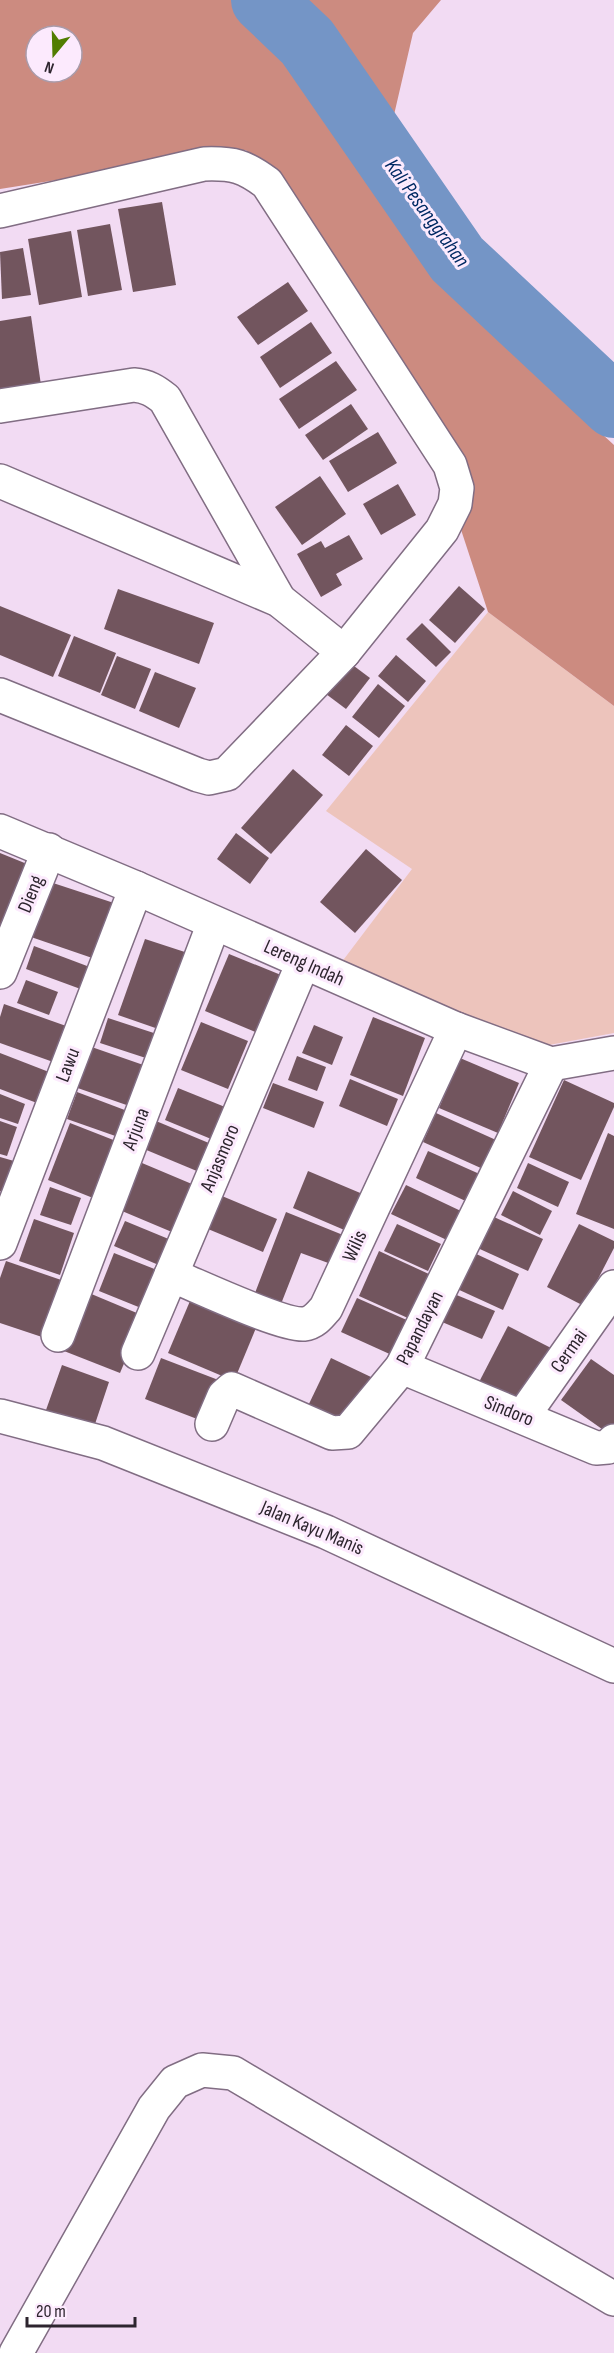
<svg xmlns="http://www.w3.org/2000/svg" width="614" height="2353" font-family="'Sofia Sans Condensed',sans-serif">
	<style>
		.green { fill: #edc4bc }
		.forest { fill: #cc8b80; fill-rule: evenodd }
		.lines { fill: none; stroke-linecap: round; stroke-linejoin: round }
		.river { stroke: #7495c6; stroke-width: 64 }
		.building { fill: #72555e }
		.minor-casing { stroke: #816d83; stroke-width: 36 }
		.tertiary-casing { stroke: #816d83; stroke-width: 36 }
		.minor { stroke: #fff; stroke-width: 33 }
		.tertiary { stroke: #fff; stroke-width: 33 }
		.labels { text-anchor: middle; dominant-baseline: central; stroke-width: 6; stroke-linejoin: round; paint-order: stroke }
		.street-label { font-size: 20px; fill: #2d252e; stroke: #fceafd }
		.water-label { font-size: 21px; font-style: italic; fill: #002963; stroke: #fceafd }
	</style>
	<rect width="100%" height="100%" fill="#f2dbf3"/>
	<!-- green -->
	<polygon class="green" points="488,612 614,706 614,1033 538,1047 341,963 412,869 326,811"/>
	<!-- forest -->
	<path class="forest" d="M 0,0 L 441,0 L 413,33 L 387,145 L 433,279 L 614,445 L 614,706 L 488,612 L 448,490 L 246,150 L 0,189 ZM 36,36 L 72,36 L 72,72 L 36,72 Z"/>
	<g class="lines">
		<!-- river -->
		<polyline class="river" points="263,0 307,42 457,259 614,406"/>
	</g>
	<!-- building -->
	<g class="building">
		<polygon points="162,202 176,285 133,292 118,209"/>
		<polygon points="110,224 122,290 88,296 77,230"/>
		<polygon points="71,231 82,297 39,305 28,239"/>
		<polygon points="23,248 31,295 2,299 0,252"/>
		<polygon points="288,282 308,311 258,345 237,317"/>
		<polygon points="31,316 42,392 0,398 0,321"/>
		<polygon points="311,322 332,353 280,388 260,357"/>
		<polygon points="336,361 357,390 299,429 279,399"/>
		<polygon points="351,404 368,429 323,460 305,435"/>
		<polygon points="378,432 397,463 348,492 329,461"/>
		<polygon points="320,476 346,514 302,545 275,507"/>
		<polygon points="398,484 416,515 381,535 363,504"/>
		<polygon points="349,535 363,559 336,574 342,585 321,597 297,554 321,541 325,548"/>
		<polygon points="459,586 485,609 455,643 429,620"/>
		<polygon points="118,589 214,623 199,664 104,629"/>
		<polygon points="0,606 71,635 53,677 0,655"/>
		<polygon points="422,623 451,652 436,667 406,639"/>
		<polygon points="74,636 116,653 100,693 58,676"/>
		<polygon points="396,655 426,681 408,702 378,676"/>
		<polygon points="117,656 151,669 135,709 101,695"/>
		<polygon points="350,663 370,678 346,709 326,694"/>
		<polygon points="155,672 196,688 179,728 139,711"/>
		<polygon points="378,684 405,706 379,738 352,717"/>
		<polygon points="346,725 373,746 349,776 322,755"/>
		<polygon points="293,769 323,795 271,854 241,828"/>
		<polygon points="236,833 269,858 250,884 217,859"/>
		<polygon points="366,849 402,880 355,933 320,902"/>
		<polygon points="0,853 32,866 0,929"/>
		<polygon points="50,882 120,905 101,961 31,937"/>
		<polygon points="145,939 194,955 167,1032 118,1015"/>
		<polygon points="34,946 95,969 86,991 26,969"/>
		<polygon points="229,954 281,975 258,1033 205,1011"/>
		<polygon points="26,980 58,992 49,1015 17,1003"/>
		<polygon points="4,1004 69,1027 56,1063 0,1043 0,1017"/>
		<polygon points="373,1017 425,1038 403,1096 350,1075"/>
		<polygon points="108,1018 166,1037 158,1062 100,1043"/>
		<polygon points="201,1022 248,1041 228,1089 181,1070"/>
		<polygon points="314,1025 343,1037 332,1065 302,1053"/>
		<polygon points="83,1044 152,1068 138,1109 69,1085"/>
		<polygon points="0,1053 49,1072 37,1103 0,1089"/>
		<polygon points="297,1056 326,1067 317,1091 288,1080"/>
		<polygon points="460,1058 519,1083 498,1133 439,1108"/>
		<polygon points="350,1079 398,1099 387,1126 339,1106"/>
		<polygon points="564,1080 614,1103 614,1107 581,1180 529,1157"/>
		<polygon points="273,1083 324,1102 314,1128 263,1108"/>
		<polygon points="178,1088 230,1109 216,1141 165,1120"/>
		<polygon points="77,1092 130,1112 121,1138 67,1119"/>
		<polygon points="0,1094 25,1104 18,1124 0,1118"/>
		<polygon points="436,1113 496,1140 483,1169 423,1142"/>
		<polygon points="0,1121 17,1127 7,1156 0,1154"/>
		<polygon points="156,1121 216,1146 204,1174 144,1149"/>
		<polygon points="70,1123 116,1141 93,1198 48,1180"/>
		<polygon points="608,1133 614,1136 614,1229 576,1214"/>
		<polygon points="428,1151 484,1176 472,1204 416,1178"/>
		<polygon points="0,1157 14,1161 4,1193 0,1191"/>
		<polygon points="142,1163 199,1187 179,1235 122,1211"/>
		<polygon points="528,1163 569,1182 558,1207 517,1188"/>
		<polygon points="308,1171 365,1195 349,1232 293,1208"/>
		<polygon points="406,1185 463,1212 449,1241 391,1214"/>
		<polygon points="50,1187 81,1198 71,1225 40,1215"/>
		<polygon points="513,1191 552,1211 540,1235 501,1215"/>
		<polygon points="222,1196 277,1219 263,1252 208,1229"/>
		<polygon points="286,1212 343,1235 331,1264 301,1253 281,1304 255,1293"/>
		<polygon points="485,1213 543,1239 528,1271 471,1245"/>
		<polygon points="34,1219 74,1233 60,1275 19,1261"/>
		<polygon points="125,1221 171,1240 161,1266 114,1246"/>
		<polygon points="397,1224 441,1244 428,1271 384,1251"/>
		<polygon points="579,1224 614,1241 614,1248 584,1306 547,1287"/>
		<polygon points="379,1251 431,1275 410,1319 359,1296"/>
		<polygon points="472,1252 519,1274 503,1310 455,1288"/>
		<polygon points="114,1253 157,1270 141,1308 99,1291"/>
		<polygon points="6,1261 67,1282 48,1339 0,1323 0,1278"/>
		<polygon points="447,1291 495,1311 482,1339 435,1319"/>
		<polygon points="89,1293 144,1316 120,1373 64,1351"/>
		<polygon points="357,1298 409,1321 394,1356 341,1332"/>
		<polygon points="190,1301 256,1328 234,1381 168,1353"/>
		<polygon points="508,1326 553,1349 522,1409 477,1386"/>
		<polygon points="161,1358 221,1381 205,1422 145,1399"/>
		<polygon points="331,1358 371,1377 347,1428 307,1408"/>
		<polygon points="591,1359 614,1375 614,1427 609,1434 561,1400"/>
		<polygon points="62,1365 109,1382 94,1427 46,1410"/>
	</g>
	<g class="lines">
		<defs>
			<g id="minor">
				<path d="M 0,211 L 204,164 C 234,163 244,166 267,183 L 450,465 L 457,488 L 455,504 L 442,530 L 344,652 L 227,774 L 209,778 L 198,775 L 0,695"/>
				<path d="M 0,406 L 134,385 C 147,386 155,391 165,399 L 279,600"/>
				<polyline points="0,481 279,600 344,652"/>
				<polyline points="0,831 136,888 456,1029 551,1064 614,1053"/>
				<polyline points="0,972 49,850"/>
				<polyline points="0,1243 136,888"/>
				<path d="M 171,1275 C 196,1285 282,1326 304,1324 C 314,1323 320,1315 326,1308 L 456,1029"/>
				<polyline points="58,1335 214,923"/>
				<polyline points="138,1353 303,963"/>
				<polyline points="402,1367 596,1448 608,1447 614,1441"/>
				<polyline points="523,1416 614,1287"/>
				<polyline points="212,1424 224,1396 232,1389 332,1433 348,1432 402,1367 551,1064"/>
				<polyline points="16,2353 154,2108 175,2082 202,2070 233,2073 614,2299"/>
			</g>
			<polyline id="tertiary" points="0,1416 103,1443 326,1532 614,1666"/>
		</defs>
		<!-- minor casing -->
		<use href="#minor" class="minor-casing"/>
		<!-- tertiary casing -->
		<use href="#tertiary" class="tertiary-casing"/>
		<!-- minor -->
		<use href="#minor" class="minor"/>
		<!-- tertiary -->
		<use href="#tertiary" class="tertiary"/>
	</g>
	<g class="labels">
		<!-- street labels -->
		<g class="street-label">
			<text transform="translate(31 894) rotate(-68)">Dieng</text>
			<text transform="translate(304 963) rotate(24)">Lereng Indah</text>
			<text transform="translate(68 1065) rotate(-69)">Lawu</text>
			<text transform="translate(136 1129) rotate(-69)">Arjuna</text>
			<text transform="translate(220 1158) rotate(-67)">Anjasmoro</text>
			<text transform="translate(355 1246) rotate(-65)">Wilis</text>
			<text transform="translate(420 1328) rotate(-63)">Papandayan</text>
			<text transform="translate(569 1351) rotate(-55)">Cermai</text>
			<text transform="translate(509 1411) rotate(22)">Sindoro</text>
			<text transform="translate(312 1528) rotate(23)">Jalan Kayu Manis</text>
		</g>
		<!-- water labels -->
		<g class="water-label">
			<text transform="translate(427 213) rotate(54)">Kali Pesanggrahan</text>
		</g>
	</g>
	<!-- north arrow -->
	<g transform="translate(54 54) rotate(199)"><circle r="28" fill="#fceafd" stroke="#a99baa" stroke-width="1.5"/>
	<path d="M0-4.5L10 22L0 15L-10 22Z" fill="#517d01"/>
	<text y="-9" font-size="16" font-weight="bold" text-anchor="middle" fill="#2d252e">N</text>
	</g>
	<!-- scale -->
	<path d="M27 2317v9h108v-9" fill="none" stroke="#2d252e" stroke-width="3"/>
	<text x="36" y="2317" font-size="18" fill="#2d252e" stroke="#fceafd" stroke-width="4.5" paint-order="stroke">20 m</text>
</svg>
